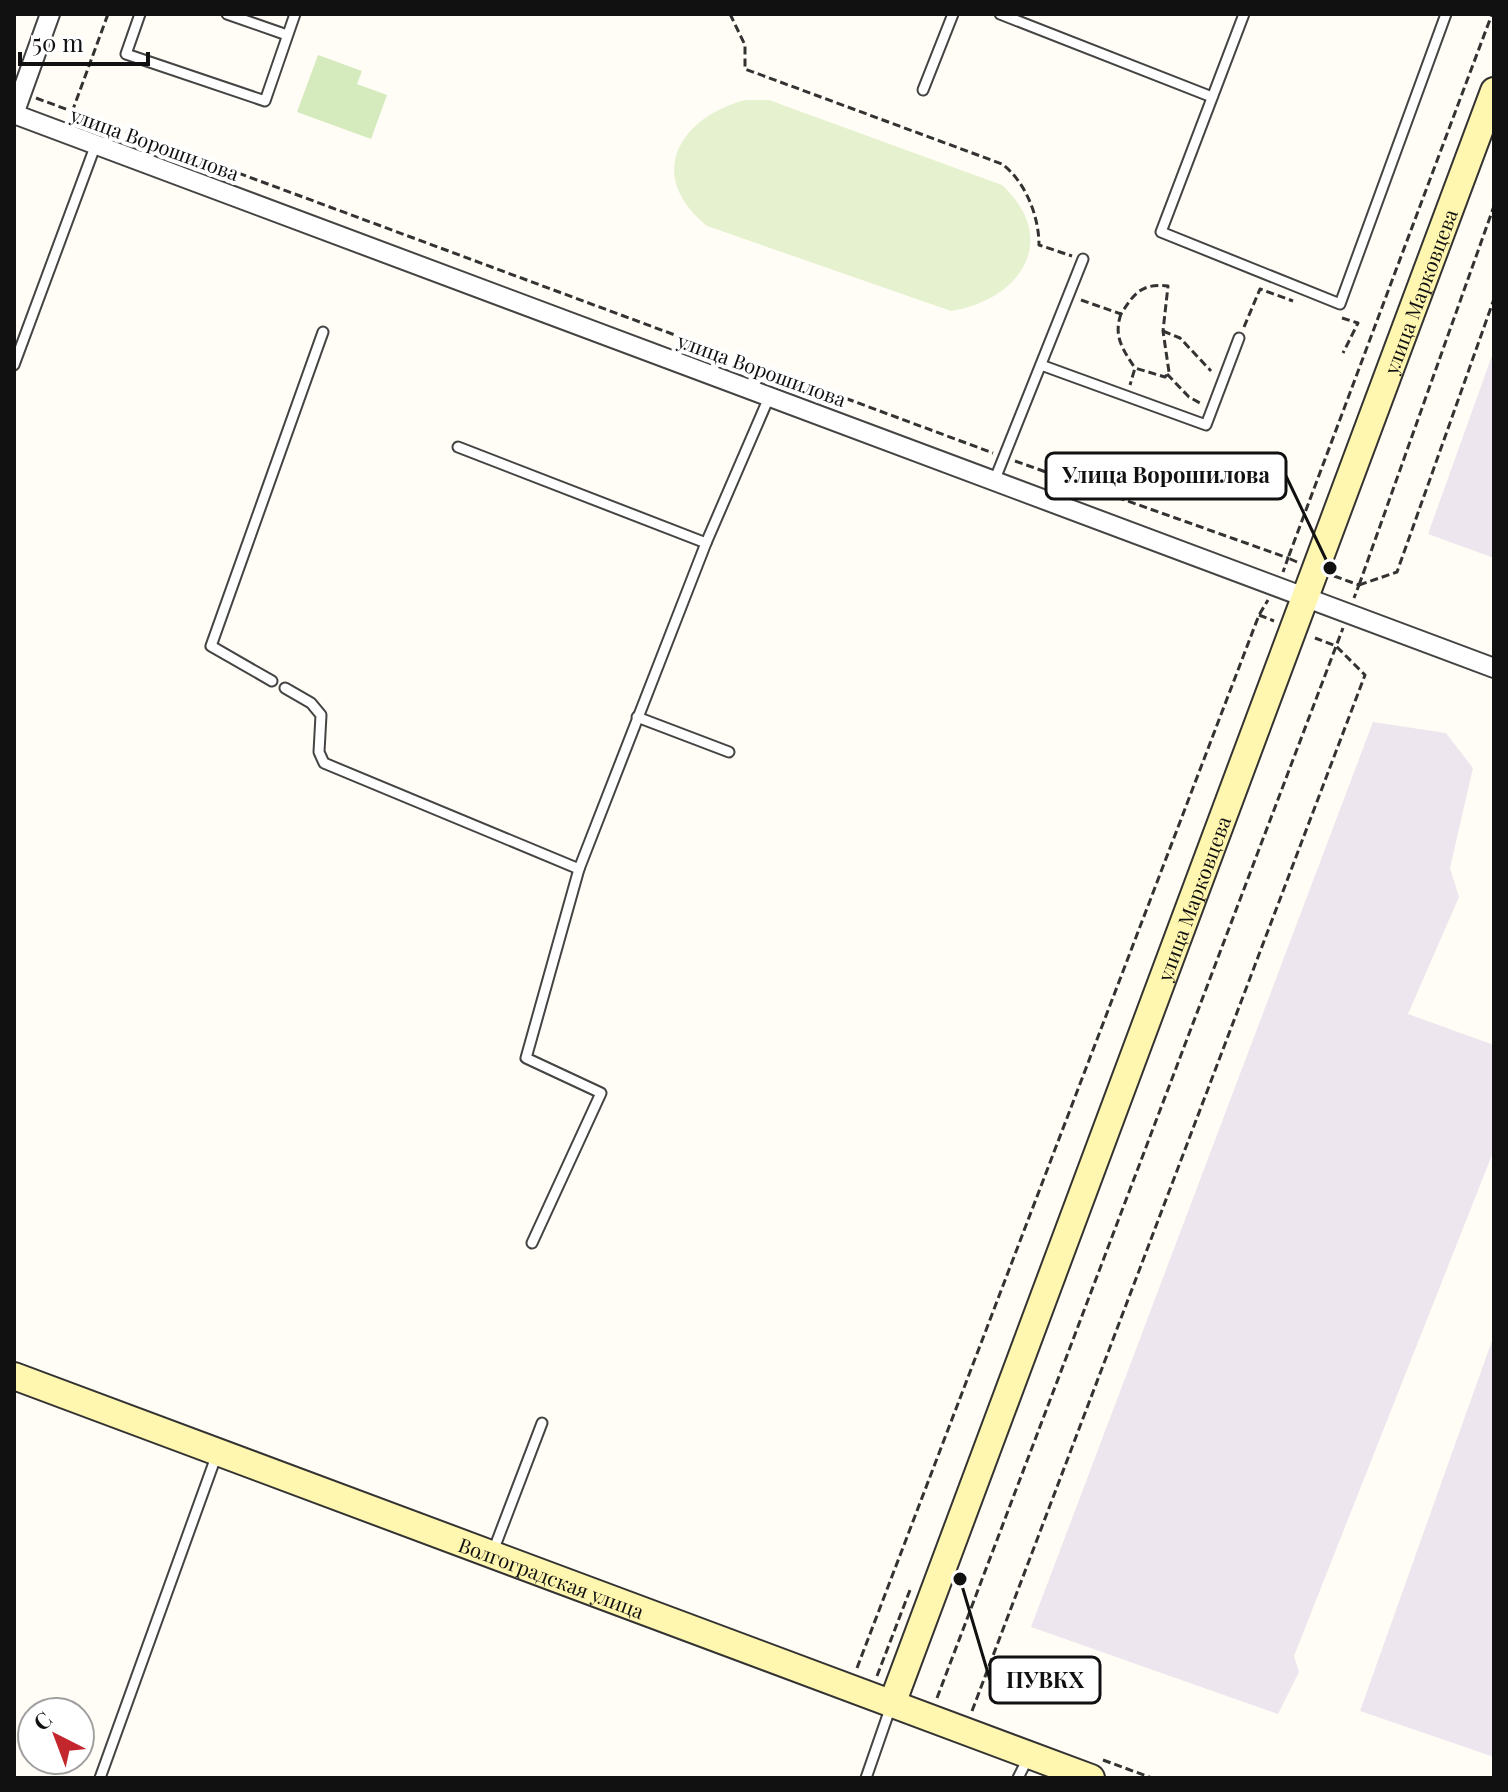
<svg xmlns="http://www.w3.org/2000/svg" width="1508" height="1792" font-family="'Playfair Display',serif">
	<style>
		.industrial { fill: #eee6ef }
		.green { fill: #d5ebbd }
		.pitch { fill: #e6f2cf }
		.lines { fill: none; stroke-linecap: round; stroke-linejoin: round }
		.lane-casing { stroke: #444; stroke-width: 13 }
		.street-casing { stroke: #444; stroke-width: 22 }
		.secondary-casing { stroke: #333; stroke-width: 30 }
		.path { stroke: #333; stroke-width: 3; stroke-dasharray: 8 4; stroke-linecap: butt }
		.lane { stroke: #fff; stroke-width: 9 }
		.street { stroke: #fff; stroke-width: 18 }
		.secondary { stroke: #fff6b0; stroke-width: 26 }
		.labels { text-anchor: middle; dominant-baseline: central; stroke-width: 8; stroke-linejoin: round; paint-order: stroke }
		.street-label { font-size: 20px; fill: #111; stroke: #fff }
		.leader { fill: none; stroke: #111; stroke-width: 3 }
		.callout-dot { fill: #111; stroke: #fff; stroke-width: 3 }
		.callout { fill: #fff; stroke: #111; stroke-width: 3 }
		.callout-label { font-size: 22px; text-anchor: middle; font-weight: bold; fill: #111 }
	</style>
	<rect width="100%" height="100%" fill="#fffdf5"/>
	<!-- industrial -->
	<g class="industrial">
		<polygon points="1494,350 1494,558 1428,534"/>
		<polygon points="1373,722 1446,733 1473,768 1450,868 1459,897 1408,1014 1494,1045 1494,1150 1294,1656 1299,1672 1278,1714 1031,1627"/>
		<polygon points="1494,1335 1494,1757 1360,1711"/>
	</g>
	<!-- green -->
	<polygon class="green" points="318,55 362,71 357,84 387,95 371,139 297,112"/>
	<!-- pitch -->
	<path class="pitch" d="M 745,100 L 769,100 L 1002,185 C 1061,240 1020,300 951,311 L 707,226 C 645,176 678,118 745,100 Z"/>
	<g class="lines">
		<defs>
			<g id="lane">
				<polyline points="140,14 126,54 265,101 295,14"/>
				<polyline points="227,14 287,35"/>
				<polyline points="1000,14 1212,97"/>
				<polyline points="1244,14 1161,232 1340,304 1446,14"/>
				<polyline points="923,90 953,14"/>
				<polyline points="14,365 96,144"/>
				<polyline points="1041,365 1206,425 1239,338"/>
				<polyline points="458,447 706,543"/>
				<polyline points="995,479 1083,259"/>
				<polyline points="272,681 211,646 323,332"/>
				<polyline points="285,688 311,703 321,715 319,752 324,763 579,869 706,543 770,395"/>
				<polyline points="637,717 729,752"/>
				<polyline points="532,1243 601,1093 526,1058 579,869"/>
				<polyline points="492,1554 542,1423"/>
				<polyline points="100,1778 217,1454"/>
				<polyline points="866,1778 891,1706"/>
				<polyline points="1018,1778 1028,1758"/>
			</g>
			<g id="street">
				<polyline points="14,114 1494,668"/>
				<polyline points="14,114 50,14"/>
			</g>
			<g id="secondary">
				<path id="s1" d="M 14,1376 L 1091,1778"/>
				<path id="s2" d="M 892,1704 L 1494,91"/>
			</g>
		</defs>
		<!-- lane casing -->
		<use href="#lane" class="lane-casing"/>
		<!-- street casing -->
		<use href="#street" class="street-casing"/>
		<!-- secondary casing -->
		<use href="#secondary" class="secondary-casing"/>
		<!-- path -->
		<g class="path">
			<path d="M 730,14 L 745,45 L 745,69 L 1002,164 C 1026,182 1039,217 1039,245 L 1072,256"/>
			<polyline points="36,98 993,453"/>
			<polyline points="72,112 108,14"/>
			<path d="M 1081,300 L 1121,314 C 1134,293 1142,283 1168,286 L 1163,331 L 1169,372 L 1165,377 L 1135,368 L 1130,385"/>
			<path d="M 1121,314 C 1113,336 1123,350 1135,368"/>
			<polyline points="1342,318 1358,323 1343,353"/>
			<polyline points="1244,327 1260,289 1293,301"/>
			<polyline points="1163,331 1180,338 1211,371"/>
			<polyline points="1167,374 1189,397 1200,403"/>
			<polyline points="1015,461 1288,558 1283,572"/>
			<polyline points="1297,562 1288,558 1492,14"/>
			<polyline points="1334,576 1359,585 1354,598"/>
			<polyline points="1359,585 1494,206"/>
			<polyline points="1359,585 1397,572 1494,299"/>
			<polyline points="1259,615 1274,621"/>
			<polyline points="857,1668 1259,615 1268,600"/>
			<polyline points="877,1676 910,1590"/>
			<polyline points="937,1698 1343,628"/>
			<polyline points="972,1711 1365,675 1336,646 1315,638"/>
			<polyline points="1103,1760 1152,1778"/>
		</g>
		<!-- lane -->
		<use href="#lane" class="lane"/>
		<!-- street -->
		<use href="#street" class="street"/>
		<!-- secondary -->
		<use href="#secondary" class="secondary"/>
	</g>
	<g class="labels">
		<!-- street labels -->
		<g class="street-label">
			<text transform="translate(155 143) rotate(20)">улица Ворошилова</text>
			<text stroke="none"><textPath href="#s2" startOffset="1508">улица Марковцева</textPath></text>
			<text transform="translate(762 369) rotate(20)">улица Ворошилова</text>
			<text stroke="none"><textPath href="#s2" startOffset="860">улица Марковцева</textPath></text>
			<text stroke="none"><textPath href="#s1" startOffset="574">Волгоградская улица</textPath></text>
		</g>
	</g>
	<!-- callouts -->
	<path class="leader" d="M1330 568L1286 476M960 1579L990 1680"/>
	<g class="callout-dot">
		<circle cx="1330" cy="568" r="8"/>
		<circle cx="960" cy="1579" r="8"/>
	</g>
	<g class="callout">
		<rect x="1046" y="453" width="240" height="46" rx="8"/>
		<rect x="990" y="1657" width="110" height="46" rx="8"/>
	</g>
	<g class="callout-label">
		<text x="1166" y="483">Улица Ворошилова</text>
		<text x="1045" y="1688">ПУВКХ</text>
	</g>
	<!-- border -->
	<rect width="1508" height="1792" fill="none" stroke="#111111" stroke-width="32"/>
	<!-- north arrow -->
	<g transform="translate(56 1736) rotate(318)"><circle r="38" fill="#ffffff" stroke="#a0a0a0" stroke-width="2"/>
	<path d="M0-6L14 30L0 20L-14 30Z" fill="#c4262e"/>
	<text y="-12" font-size="22" font-weight="bold" text-anchor="middle" fill="#111111">С</text>
	</g>
	<!-- scale -->
	<path d="M20 52v12h128v-12" fill="none" stroke="#111111" stroke-width="4"/>
	<text x="32" y="52" font-size="24" fill="#111111" stroke="#ffffff" stroke-width="6" paint-order="stroke">50 m</text>
</svg>
